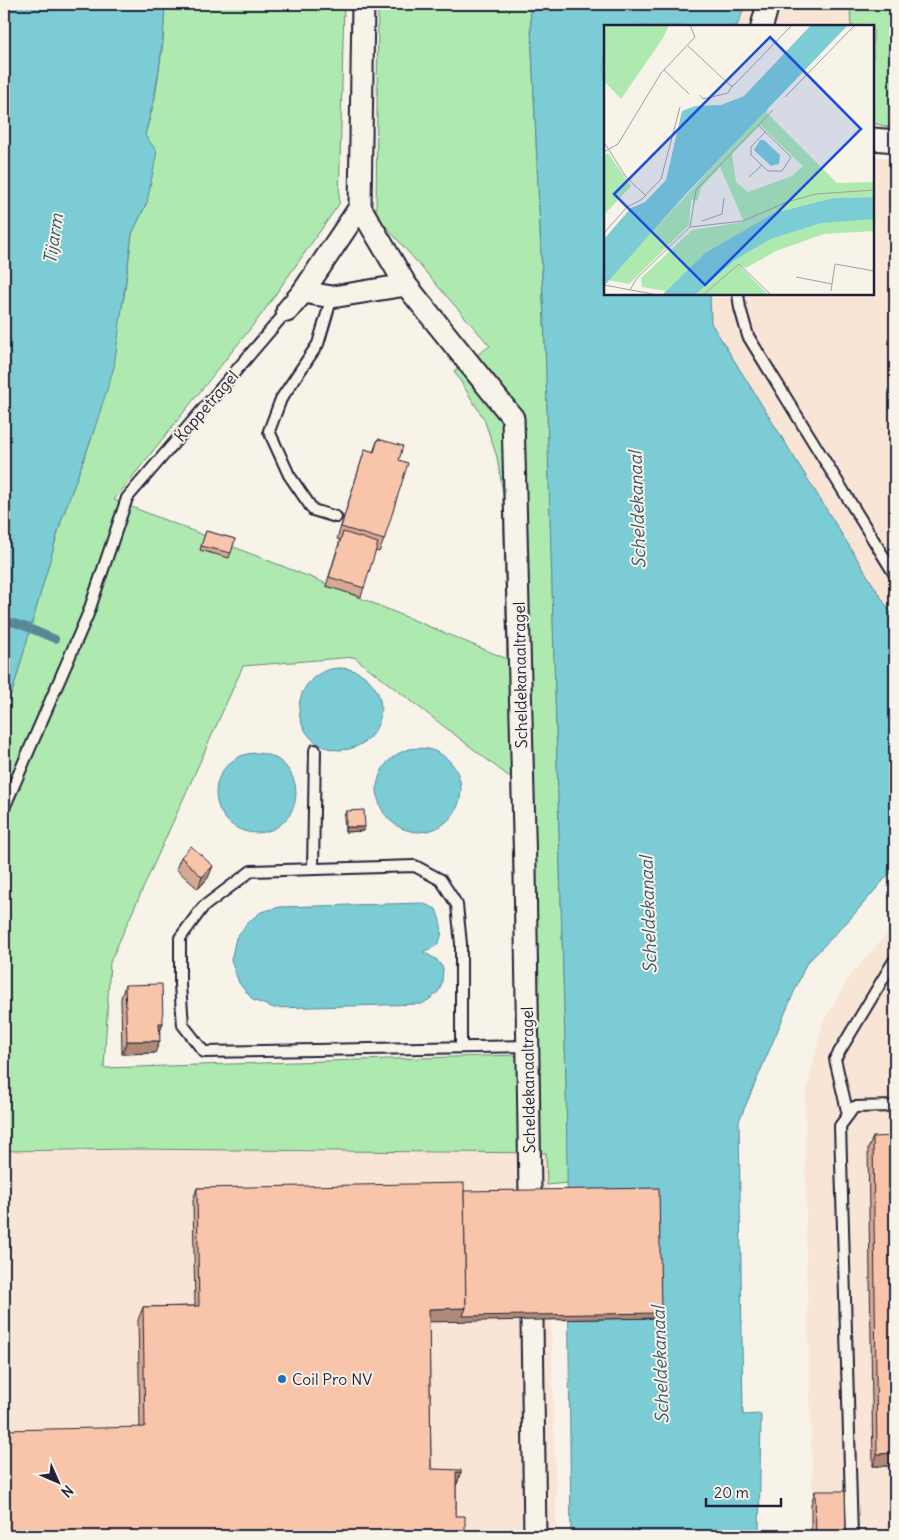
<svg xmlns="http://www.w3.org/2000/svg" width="899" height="1540" font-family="Delius,sans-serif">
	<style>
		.built { fill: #f8e5d5 }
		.green { fill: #aeeaaf; stroke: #688675; fill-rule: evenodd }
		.water { fill: #7cccd6; stroke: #588898 }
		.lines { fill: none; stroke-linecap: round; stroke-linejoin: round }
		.stream { stroke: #588898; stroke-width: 8 }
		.lane-casing { stroke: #22223b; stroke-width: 14 }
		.street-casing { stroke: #22223b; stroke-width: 25 }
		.lane { stroke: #f7f3e8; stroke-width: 10 }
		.street { stroke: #f7f3e8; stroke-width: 21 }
		.wall { fill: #d6a992; stroke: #22223b }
		.shaded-wall { fill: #ae8a77; stroke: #22223b }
		.building { fill: #f9c5aa; stroke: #22223b }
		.poi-dot { fill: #1f6fb2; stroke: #f7f3e8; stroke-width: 2 }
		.labels { text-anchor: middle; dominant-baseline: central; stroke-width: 4; stroke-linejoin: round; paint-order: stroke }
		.street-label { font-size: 16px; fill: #22223b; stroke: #f7f3e8 }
		.poi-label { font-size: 16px; fill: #22223b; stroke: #f7f3e8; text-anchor: start }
		.water-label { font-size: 18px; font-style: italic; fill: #3d556a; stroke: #f7f3e8 }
		.inset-road { fill: none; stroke: #a29fa3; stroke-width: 1 }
		.view { fill: #1d4ed8; fill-opacity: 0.15; stroke: #1d4ed8; stroke-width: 2.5 }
		.inset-edge { fill: none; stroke: #22223b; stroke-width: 2.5 }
	</style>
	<rect width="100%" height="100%" fill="#f7f3e8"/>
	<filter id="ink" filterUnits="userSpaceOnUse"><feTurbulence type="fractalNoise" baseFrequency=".02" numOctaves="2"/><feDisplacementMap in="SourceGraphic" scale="10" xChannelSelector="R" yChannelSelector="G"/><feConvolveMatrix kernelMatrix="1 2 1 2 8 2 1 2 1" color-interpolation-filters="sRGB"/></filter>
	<g filter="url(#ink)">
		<!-- built -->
		<g class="built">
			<polygon points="743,4 850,4 851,26 737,26 743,11"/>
			<polygon points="873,155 895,160 895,620 711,323 710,294 873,294"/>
			<polygon points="895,924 895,1536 814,1536 806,1253 805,1098 823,1022 850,976"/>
			<polygon points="132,1149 546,1153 557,1536 4,1536 4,1151"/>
		</g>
		<!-- green -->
		<g class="green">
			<path d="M 165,4 L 344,4 L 339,204 L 261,315 L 114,500 L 315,579 L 507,659 L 503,493 L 497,457 L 484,419 L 454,371 L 490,346 L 376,215 L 378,4 L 530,4 L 546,367 L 566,1078 L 568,1183 L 547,1185 L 546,1153 L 132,1149 L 4,1151 L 4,703 L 12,693 L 62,518 L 92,437 L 124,297 L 132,234 L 147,202 L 145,135 L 155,99 L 163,42 ZM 354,657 L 511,778 L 517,1055 L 104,1068 L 110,962 L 243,666 Z"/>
			<polygon points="850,4 895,4 895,129 873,123 873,26 851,26"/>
		</g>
		<!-- water -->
		<g class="water">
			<path d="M 4,4 L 165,4 C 163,51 157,90 145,135 L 157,152 L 147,202 L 132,234 L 114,367 L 92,437 L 62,518 L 12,693 L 4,703 Z"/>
			<polygon points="530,4 743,4 743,11 737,26 605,26 605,294 710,294 711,323 895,620 895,867 849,920 806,964 739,1121 743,1415 761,1414 759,1536 571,1536 566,1078 545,342"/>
			<circle cx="340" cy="709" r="41"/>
			<circle cx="419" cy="790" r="42"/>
			<circle cx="256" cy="793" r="40"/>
			<path d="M 422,903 L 436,909 C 440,920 447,938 434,947 C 431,949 426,950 423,952 L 436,959 L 443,968 C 442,991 441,992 422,1004 L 274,1008 L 253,1000 L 239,983 L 231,960 L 236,938 L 247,923 L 261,912 L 280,907 Z"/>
		</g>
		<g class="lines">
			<!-- stream -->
			<polyline class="stream" points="4,620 24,626 55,639"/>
			<defs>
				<g id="lane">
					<polyline points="738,294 740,308 748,336 895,575"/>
					<polyline points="332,297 318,344 281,399 269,431 289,475 313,510 336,517"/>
					<polyline points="4,808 88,614 127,498 287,311"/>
					<polyline points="313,869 315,750"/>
					<polyline points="461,1047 461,944 457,905 441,880 415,866 251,871 203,907 180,938 180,985 183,1025 204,1052 528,1046"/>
					<polyline points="848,1115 835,1059 895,959"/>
					<polyline points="852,1536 840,1126 854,1107 895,1106"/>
				</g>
				<g id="street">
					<polyline points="762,26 768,4"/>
					<polyline points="873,139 895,141"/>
					<polyline points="360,207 406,285 513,418 525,869 530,1194"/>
					<polyline points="303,292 332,297 406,285"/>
					<polyline points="287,311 303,292 360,207 363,4"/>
					<polyline points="532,1320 535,1536"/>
				</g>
			</defs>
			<!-- lane casing -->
			<use href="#lane" class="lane-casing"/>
			<!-- street casing -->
			<use href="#street" class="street-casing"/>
			<!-- lane -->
			<use href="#lane" class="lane"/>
			<!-- street -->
			<use href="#street" class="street"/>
		</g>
		<!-- wall -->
		<g class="wall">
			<polygon points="378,439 399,460 384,540 379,552 375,551 361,597 326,586 340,540 337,539 361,462 365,449 373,452"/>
			<polygon points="206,531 235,539 229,558 200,550"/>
			<polygon points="346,811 363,831 345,832 344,816"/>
			<polygon points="181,857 208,878 198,889 176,869"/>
			<polygon points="125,985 163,1023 160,1032 155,1053 122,1054 121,998"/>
			<polygon points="873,1137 895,1466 873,1466 868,1149"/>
			<polygon points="197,1188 464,1191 660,1318 429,1321 431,1469 461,1472 457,1484 456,1484 456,1516 465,1536 140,1427 138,1320 143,1307 195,1306 193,1200"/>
			<polygon points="815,1491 846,1536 811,1536 811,1504"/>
		</g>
		<!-- shaded-wall -->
		<g class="shaded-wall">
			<polygon points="346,827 365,827 363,831 345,832"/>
			<polygon points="213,866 208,878 198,889 202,877"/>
			<polygon points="159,1023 163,1023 159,1035"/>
			<polygon points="127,1041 160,1041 155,1053 122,1054"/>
			<polygon points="466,1308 661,1313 660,1318 424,1322 429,1309"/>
			<polygon points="895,1453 895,1466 873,1466 877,1454"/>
			<polygon points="456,1472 461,1472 457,1484 451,1485"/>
		</g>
		<!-- building -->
		<g class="building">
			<polygon points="378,439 403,446 399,460 408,463 384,540 341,527 365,449 374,452"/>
			<polygon points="206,531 235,539 231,553 201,546"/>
			<polygon points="343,532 378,543 364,588 329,577"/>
			<polygon points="364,810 365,827 346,827 346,811"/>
			<polygon points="191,846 213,866 202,877 181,857"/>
			<polygon points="162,984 163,1023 159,1023 160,1041 127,1041 125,985"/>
			<polygon points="895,1136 895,1453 877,1454 873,1137"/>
			<polygon points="464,1183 466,1308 429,1309 431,1469 461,1470 461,1472 456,1472 456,1516 465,1516 465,1536 4,1536 4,1430 145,1427 143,1307 199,1306 197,1188"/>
			<polygon points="659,1188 661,1313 463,1316 466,1308 464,1191"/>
			<polygon points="815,1491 845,1491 846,1536 816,1536"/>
		</g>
	</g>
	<!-- markers -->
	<circle class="poi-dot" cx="282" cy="1379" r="5"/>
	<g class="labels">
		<!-- street labels -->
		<g class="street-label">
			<text transform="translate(206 406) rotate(-49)">Kappetragel</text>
			<text transform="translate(520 675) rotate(-91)">Scheldekanaaltragel</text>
			<text transform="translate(528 1080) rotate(-91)">Scheldekanaaltragel</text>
		</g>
		<!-- poi labels -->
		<g class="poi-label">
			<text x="292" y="1379">Coil Pro NV</text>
		</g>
		<!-- water labels -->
		<g class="water-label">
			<text transform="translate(53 239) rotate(-82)">Tijarm</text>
			<text transform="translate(637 510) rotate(-92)">Scheldekanaal</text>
			<text transform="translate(648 915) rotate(-92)">Scheldekanaal</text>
			<text transform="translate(660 1365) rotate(-92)">Scheldekanaal</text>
		</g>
	</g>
	<!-- overview -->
	<g transform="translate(604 25)">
		<rect width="270" height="270" fill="#f7f3e8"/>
		<path d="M 0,0 L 65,0 L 59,13 L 17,74 L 0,56 ZM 164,82 L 163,88 L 233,158 L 270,157 L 270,172 L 229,173 L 170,188 L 101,228 L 62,266 L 38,262 L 37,253 L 88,205 L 140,197 L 116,142 L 97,163 L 93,176 L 87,175 L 85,200 L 25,259 L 4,255 ZM 156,100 L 199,141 L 188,151 L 144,167 L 132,157 L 128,129 ZM 4,128 L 27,161 L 0,190 L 0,131 ZM 246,194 L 270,194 L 270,206 L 220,209 L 172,226 L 142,243 L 135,240 L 164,270 L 91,270 L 131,235 L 167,214 L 218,198 Z" fill="#aeeaaf" fill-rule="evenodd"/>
		<path d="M 207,0 L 244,0 L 81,170 L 0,261 L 0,214 L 27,183 L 41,177 L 62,155 L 78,86 L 91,81 L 117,80 L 140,71 ZM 156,115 L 160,115 L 176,130 L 175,139 L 167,141 L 150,125 ZM 270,172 L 270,194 L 218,198 L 167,214 L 131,235 L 91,270 L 58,270 L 101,228 L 170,188 L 229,173 Z" fill="#7cccd6"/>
		<path class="inset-road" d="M 84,21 L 127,61 L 130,60 L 188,0M 60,45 L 85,69M 96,70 L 99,74 L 124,68 L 128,61M 181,72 L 251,0M 154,100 L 187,132 L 178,146 L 164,146 L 147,130 L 147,122 L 161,107M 0,117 L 22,152 L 42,171M 0,127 L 14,119 L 57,48 L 91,12 L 86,0M 145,152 L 158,140M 98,196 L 118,189 L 120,173M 86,202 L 92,165 L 169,85M 0,208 L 23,182 L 37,175 L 57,154 L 76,82M 192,252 L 228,259M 0,260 L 54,270M 26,265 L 33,253 L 86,202 L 139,196 L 183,177 L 212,169 L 270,165M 227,266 L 231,239 L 270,246M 99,270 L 135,239 L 167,270"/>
		<path class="view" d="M 166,12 L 257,104 L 101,260 L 10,169 Z"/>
		<rect width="270" height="270" class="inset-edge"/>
	</g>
	<!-- margin -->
	<rect width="899" height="1540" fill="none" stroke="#f7f3e8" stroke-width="20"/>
	<rect x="10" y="10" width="879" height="1520" fill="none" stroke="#22223b" stroke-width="2" filter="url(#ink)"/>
	<!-- north arrow -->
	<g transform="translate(58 1482) rotate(135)" stroke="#f7f3e8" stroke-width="4" paint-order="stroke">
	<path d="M0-4L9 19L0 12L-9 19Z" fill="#22223b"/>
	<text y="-8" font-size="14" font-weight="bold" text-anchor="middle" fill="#22223b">N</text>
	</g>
	<!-- scale -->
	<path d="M706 1498v8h75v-8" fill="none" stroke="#22223b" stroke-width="2.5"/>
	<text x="714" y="1498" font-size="15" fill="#22223b" stroke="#f7f3e8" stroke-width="4" paint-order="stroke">20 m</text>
</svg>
